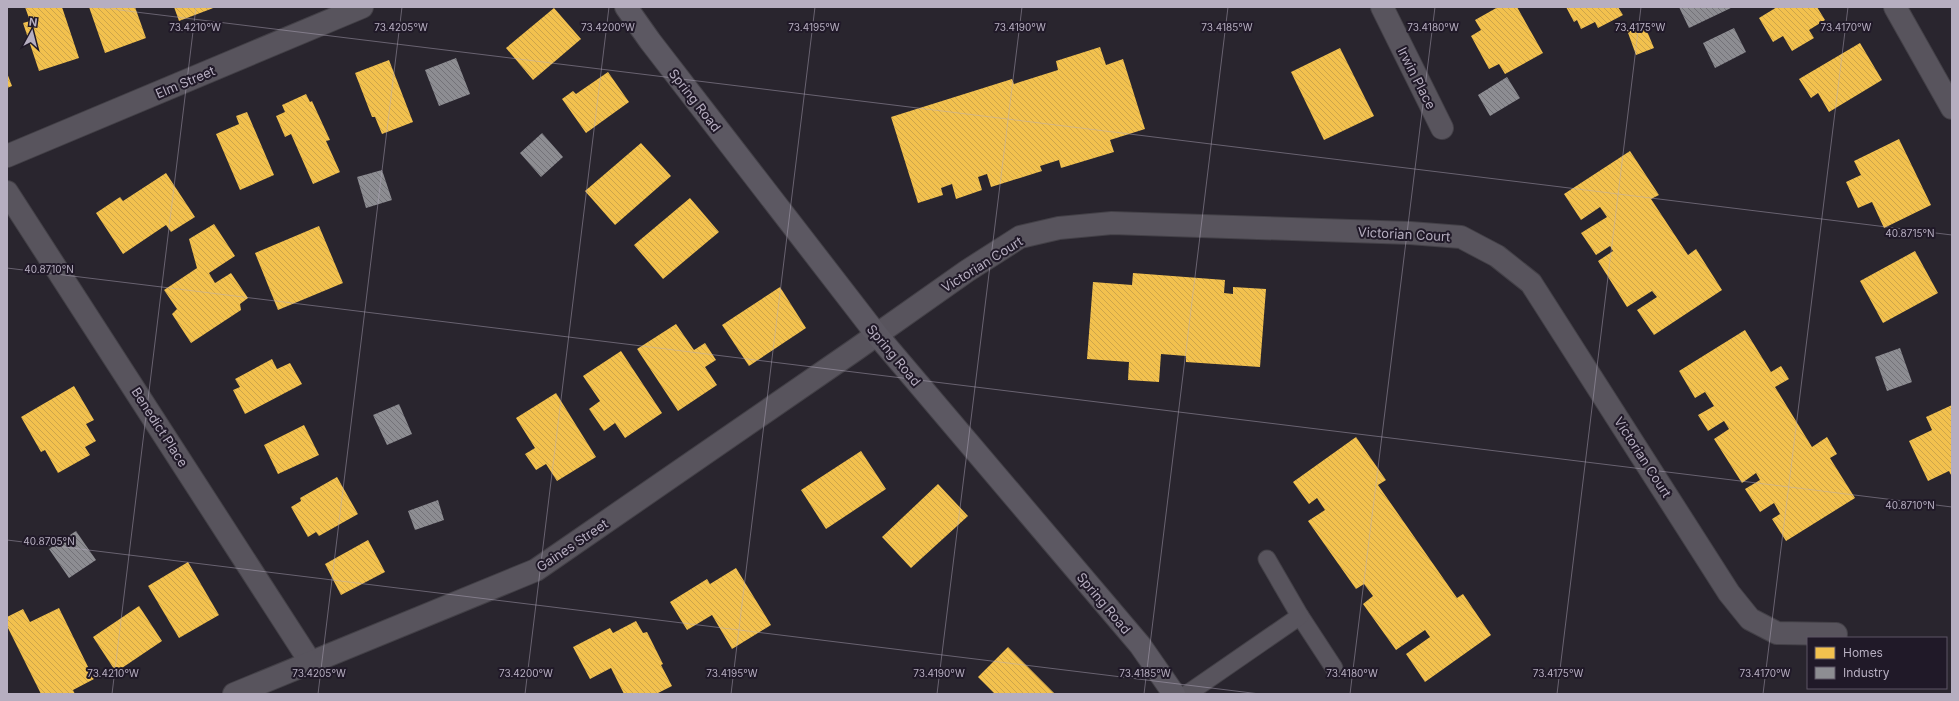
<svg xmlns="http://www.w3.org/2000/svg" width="1959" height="701" font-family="Inter,sans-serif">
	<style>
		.homes { fill: url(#homes-back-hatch) }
		.industry { fill: url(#industry-back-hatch) }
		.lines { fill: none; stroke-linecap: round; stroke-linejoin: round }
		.lane-casing { stroke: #434047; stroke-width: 19 }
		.street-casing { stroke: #434047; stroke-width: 24 }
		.secondary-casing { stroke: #434047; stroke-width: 24 }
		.lane { stroke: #58545d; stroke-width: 17 }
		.street { stroke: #58545d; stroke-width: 22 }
		.secondary { stroke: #5c5862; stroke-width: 22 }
		.ticks { fill: none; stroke: #b6aec0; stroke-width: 1; stroke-opacity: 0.45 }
		.labels { text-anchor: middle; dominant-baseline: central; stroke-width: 4; stroke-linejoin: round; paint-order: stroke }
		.street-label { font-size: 13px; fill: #b6aec0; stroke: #201928 }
		.ticks-label { font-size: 10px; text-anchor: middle; fill: #b6aec0; stroke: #201928; stroke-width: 4; stroke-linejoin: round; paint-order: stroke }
	</style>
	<defs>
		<pattern id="homes-back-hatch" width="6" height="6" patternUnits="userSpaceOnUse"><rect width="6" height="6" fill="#f2c14e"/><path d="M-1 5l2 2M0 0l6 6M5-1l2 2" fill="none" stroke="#cda54a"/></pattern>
		<pattern id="industry-back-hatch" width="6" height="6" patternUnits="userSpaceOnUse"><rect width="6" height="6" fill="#8d8d92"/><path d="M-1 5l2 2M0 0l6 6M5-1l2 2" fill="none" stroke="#737278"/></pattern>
	</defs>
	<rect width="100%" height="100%" fill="#29252e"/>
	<!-- homes -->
	<g class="homes">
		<polygon points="25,7 62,7 79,58 39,71 23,23 30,21"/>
		<polygon points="89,7 135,7 146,38 105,53"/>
		<polygon points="174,7 216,7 179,21"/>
		<polygon points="1498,7 1517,7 1543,53 1505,74 1499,64 1489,69 1471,36 1481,30 1475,20"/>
		<polygon points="1566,7 1618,7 1623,15 1598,28 1595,22 1581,29 1577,20 1574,22"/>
		<polygon points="1777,7 1817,7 1825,20 1809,30 1814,38 1792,51 1783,36 1773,42 1759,18"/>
		<polygon points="554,8 581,39 533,80 506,48"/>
		<polygon points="1644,24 1654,48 1636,55 1627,30"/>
		<polygon points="1860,43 1882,80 1829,112 1818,93 1811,98 1799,79"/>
		<polygon points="1100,47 1106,65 1123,59 1145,129 1110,140 1114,152 1061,168 1059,160 1040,166 1042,171 991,187 987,174 978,177 982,190 956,199 952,184 941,188 943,195 918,203 891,117 1012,79 1014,84 1058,70 1056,61"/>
		<polygon points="1340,48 1374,116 1324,140 1291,72"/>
		<polygon points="389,60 413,122 382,134 375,117 372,117 355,73"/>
		<polygon points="608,72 629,102 586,133 562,99 573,91 576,94"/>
		<polygon points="7,73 12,86 7,88"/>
		<polygon points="306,94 310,102 312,101 330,140 326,141 340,172 313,184 291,134 285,137 276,116 285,112 282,105"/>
		<polygon points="247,112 274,175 240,190 216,134 239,124 236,116"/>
		<polygon points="1899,139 1931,205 1884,228 1872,202 1858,208 1846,182 1861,175 1854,161"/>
		<polygon points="641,143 671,176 615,225 585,191"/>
		<polygon points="1630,151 1659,195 1651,199 1688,255 1696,249 1722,290 1654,335 1637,310 1657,297 1652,291 1627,307 1598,261 1613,251 1610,246 1596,255 1581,233 1607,217 1600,207 1581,220 1564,194"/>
		<polygon points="166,173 195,217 171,232 166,225 123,254 96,213 120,197 123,201"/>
		<polygon points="690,198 719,232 663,279 634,245"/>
		<polygon points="214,224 235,256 209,273 215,283 231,273 248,298 240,304 241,310 191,343 172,314 177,309 164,290 197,268 189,239"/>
		<polygon points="319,226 343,283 278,310 255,253"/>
		<polygon points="1915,251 1938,293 1883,323 1860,281"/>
		<polygon points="1133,273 1225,280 1224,293 1233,294 1233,287 1266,289 1260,367 1186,362 1186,356 1161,354 1159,382 1128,380 1129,362 1087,359 1093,282 1132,285"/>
		<polygon points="780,287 806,328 749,366 722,325"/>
		<polygon points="676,324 694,350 705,343 716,360 705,367 717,385 678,411 637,349"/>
		<polygon points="1745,330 1771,372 1781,366 1789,379 1775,387 1812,447 1827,437 1837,454 1830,458 1855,498 1786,541 1772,519 1780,514 1774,503 1760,512 1745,489 1760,480 1756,473 1742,483 1714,439 1729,429 1724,421 1708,431 1698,415 1714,406 1705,392 1695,398 1679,371"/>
		<polygon points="621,351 662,413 625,438 615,423 604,431 589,409 600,401 583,376"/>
		<polygon points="272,359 277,369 290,363 302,384 245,414 233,390 240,387 235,379"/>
		<polygon points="74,386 94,420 86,424 96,441 85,447 90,455 58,473 45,450 41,452 21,417"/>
		<polygon points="556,393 596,457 557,481 546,464 536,470 525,454 535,448 516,418"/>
		<polygon points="1952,405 1952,477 1949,471 1928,481 1909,441 1932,430 1926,417"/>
		<polygon points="304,425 319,455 278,474 264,445"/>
		<polygon points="1356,437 1386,480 1378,485 1457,598 1463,594 1491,635 1425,682 1406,654 1430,637 1425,630 1396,650 1363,604 1373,596 1364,584 1356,589 1308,521 1325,510 1317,498 1309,504 1293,482"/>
		<polygon points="861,451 886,489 826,529 801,490"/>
		<polygon points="337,477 358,514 319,536 316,532 308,537 291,507 301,501 300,498"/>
		<polygon points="938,484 968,516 911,568 882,537"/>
		<polygon points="368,540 385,572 341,595 325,564"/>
		<polygon points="188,562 219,615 179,638 148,586"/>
		<polygon points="736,568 771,625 732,649 712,615 687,630 670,602 707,579 710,584"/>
		<polygon points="139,606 162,641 116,672 93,637"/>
		<polygon points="59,608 94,679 73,690 75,694 41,694 7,626 7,617 23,609 30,622"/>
		<polygon points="636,621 643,633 647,632 663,664 661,665 672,686 656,694 624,694 611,668 590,679 573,647 610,628 613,633"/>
		<polygon points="1008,647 1055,694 995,694 978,677"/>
	</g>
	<!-- industry -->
	<g class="industry">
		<polygon points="1679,7 1733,7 1689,28"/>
		<polygon points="1734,28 1746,52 1715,68 1703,43"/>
		<polygon points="456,58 470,94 439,106 425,70"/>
		<polygon points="1507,77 1520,98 1490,116 1478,95"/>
		<polygon points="542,133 563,157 541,177 520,153"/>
		<polygon points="382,170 392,200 366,208 357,177"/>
		<polygon points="1900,348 1912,382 1887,391 1875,357"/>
		<polygon points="399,404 412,434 387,445 373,415"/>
		<polygon points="438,500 444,520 415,530 408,511"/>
		<polygon points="76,531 96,560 69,578 49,549"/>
	</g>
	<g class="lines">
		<defs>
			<g id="lane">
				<polyline points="1300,616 1334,668"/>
				<polyline points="1187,694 1300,616 1267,559"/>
			</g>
			<g id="street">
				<polyline points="1382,7 1442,128"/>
				<polyline points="1895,7 1952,108"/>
				<polyline points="7,156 362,7"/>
				<polyline points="7,192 311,663"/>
				<polyline points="234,694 536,570 855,350 967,271 1020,237 1059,228 1112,223 1410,233 1461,237 1497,256 1531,283 1729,593 1750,619 1777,633 1836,634"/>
			</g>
			<polyline id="secondary" points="626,7 650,41 877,335 1140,645 1174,694"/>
		</defs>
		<!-- lane casing -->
		<use href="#lane" class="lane-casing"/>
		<!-- street casing -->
		<use href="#street" class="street-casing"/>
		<!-- secondary casing -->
		<use href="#secondary" class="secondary-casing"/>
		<!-- lane -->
		<use href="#lane" class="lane"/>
		<!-- street -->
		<use href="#street" class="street"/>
		<!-- secondary -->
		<use href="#secondary" class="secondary"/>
	</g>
	<!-- ticks -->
	<path class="ticks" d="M 95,7 L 1952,235M 7,268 L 1952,507M 7,540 L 1260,694M 112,694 L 196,7M 318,694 L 402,7M 525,694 L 609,7M 731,694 L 815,7M 937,694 L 1022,7M 1144,694 L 1228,7M 1350,694 L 1435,7M 1557,694 L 1641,7M 1763,694 L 1848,7"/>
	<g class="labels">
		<!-- street labels -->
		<g class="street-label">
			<text transform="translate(1417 78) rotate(63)">Irwin Place</text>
			<text transform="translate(185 82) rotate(-23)">Elm Street</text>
			<text transform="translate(695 100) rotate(52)">Spring Road</text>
			<text transform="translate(1404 234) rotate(3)">Victorian Court</text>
			<text transform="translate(982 264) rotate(-32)">Victorian Court</text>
			<text transform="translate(894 355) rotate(50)">Spring Road</text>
			<text transform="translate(160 427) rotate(57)">Benedict Place</text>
			<text transform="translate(1643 457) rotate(57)">Victorian Court</text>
			<text transform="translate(572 545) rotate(-34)">Gaines Street</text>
			<text transform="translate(1104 603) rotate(50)">Spring Road</text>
		</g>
	</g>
	<g class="ticks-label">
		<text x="195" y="31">73.4210°W</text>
		<text x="401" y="31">73.4205°W</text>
		<text x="608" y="31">73.4200°W</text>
		<text x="814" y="31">73.4195°W</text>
		<text x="1020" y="31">73.4190°W</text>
		<text x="1227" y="31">73.4185°W</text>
		<text x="1433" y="31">73.4180°W</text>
		<text x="1640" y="31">73.4175°W</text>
		<text x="1846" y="31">73.4170°W</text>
		<text x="1910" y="237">40.8715°N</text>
		<text x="49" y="273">40.8710°N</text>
		<text x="1910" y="509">40.8710°N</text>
		<text x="49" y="545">40.8705°N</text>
		<text x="113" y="677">73.4210°W</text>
		<text x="319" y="677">73.4205°W</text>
		<text x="526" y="677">73.4200°W</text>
		<text x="732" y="677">73.4195°W</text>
		<text x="939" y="677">73.4190°W</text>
		<text x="1145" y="677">73.4185°W</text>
		<text x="1352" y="677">73.4180°W</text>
		<text x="1558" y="677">73.4175°W</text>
		<text x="1765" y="677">73.4170°W</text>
	</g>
	<!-- border -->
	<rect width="1959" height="701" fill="none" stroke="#b6aec0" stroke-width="16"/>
	<!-- legend -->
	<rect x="1807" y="637" width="140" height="52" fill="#201928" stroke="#5c5565"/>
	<rect x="1815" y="647" width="20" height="12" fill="#f2c14e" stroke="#5c5565"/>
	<text x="1843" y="657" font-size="12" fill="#b6aec0">Homes</text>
	<rect x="1815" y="667" width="20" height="12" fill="#8d8d92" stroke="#5c5565"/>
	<text x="1843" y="677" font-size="12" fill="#b6aec0">Industry</text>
	<!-- north arrow -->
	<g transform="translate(32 32) rotate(7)" stroke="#201928" stroke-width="3" paint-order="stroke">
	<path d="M0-3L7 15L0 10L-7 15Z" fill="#b6aec0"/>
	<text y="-6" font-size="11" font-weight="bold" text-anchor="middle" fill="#b6aec0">N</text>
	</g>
</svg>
